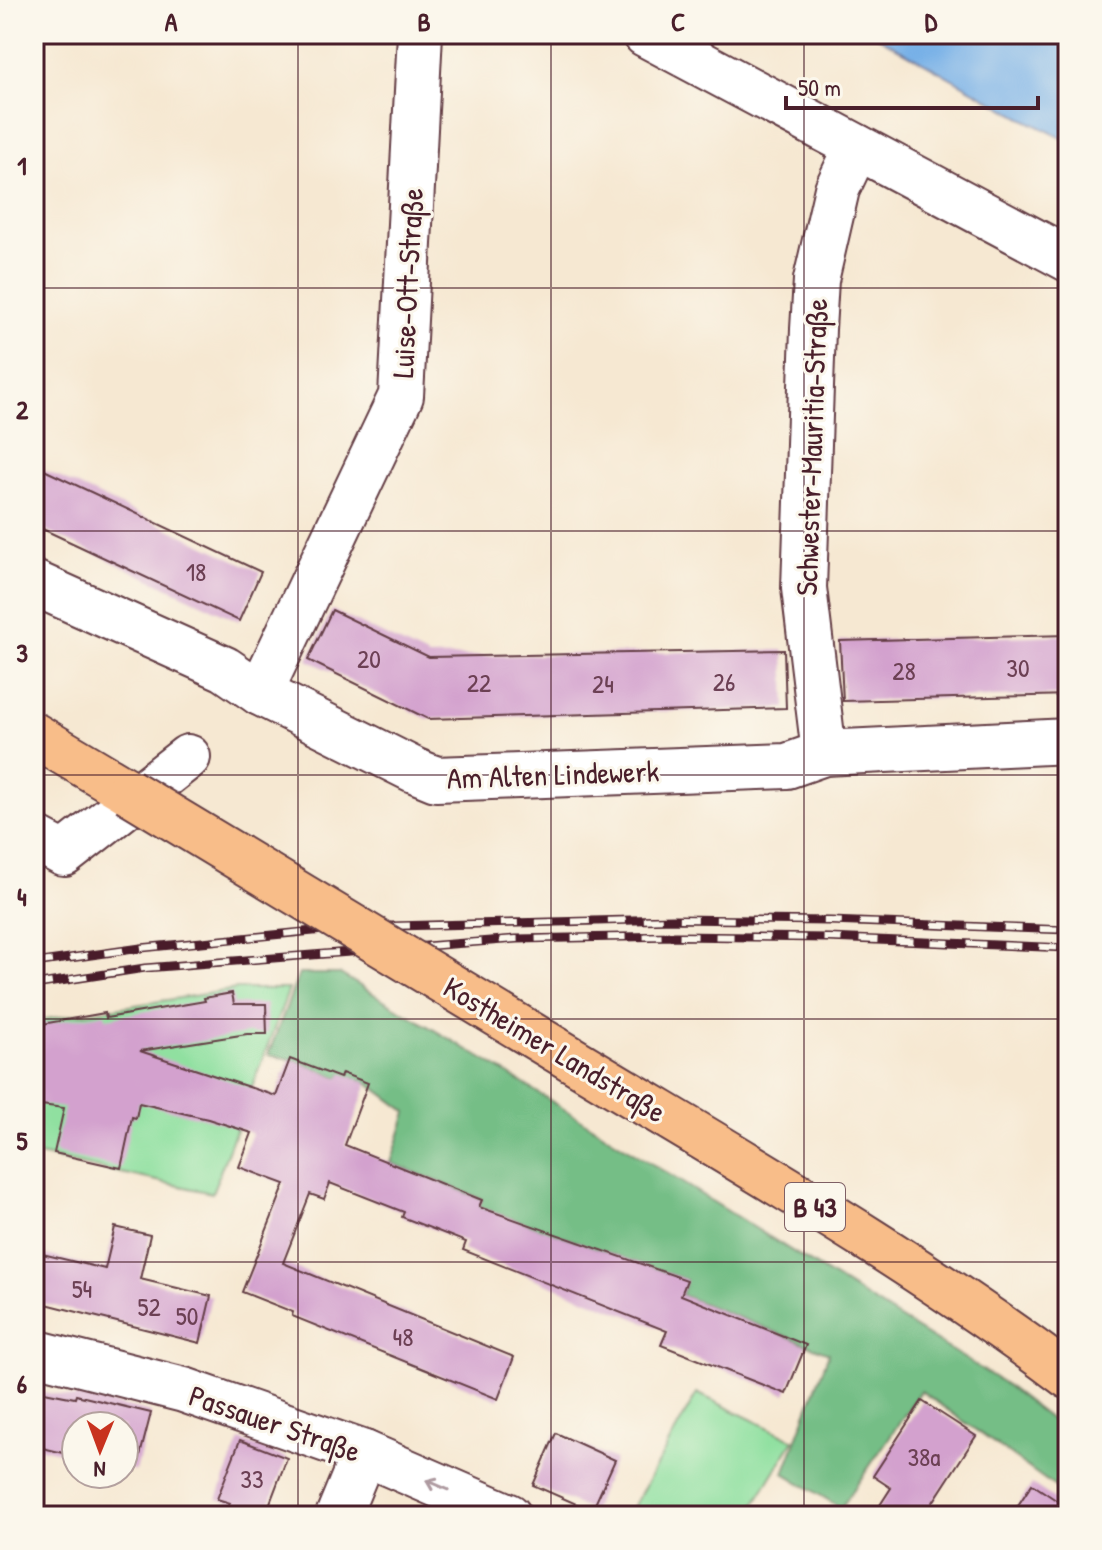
<svg xmlns="http://www.w3.org/2000/svg" width="1102" height="1550" font-family="'Patrick Hand',sans-serif">
	<style>
		.green { fill: #90e0a0; stroke: #6d8066; stroke-width: 2 }
		.forest { fill: #74be86; stroke: #5f6e58; stroke-width: 2 }
		.water { fill: #77b0e7; stroke: #606889; stroke-width: 2 }
		.building { fill: #d3a1ce }
		.lines { fill: none; stroke-linecap: round; stroke-linejoin: round }
		.minor-casing { stroke: #643d44; stroke-width: 48 }
		.major-casing { stroke: #643d44; stroke-width: 48 }
		.minor { stroke: #fff; stroke-width: 44 }
		.major { stroke: #f8bd89; stroke-width: 44 }
		.rail-casing { stroke: #4a1f2b; stroke-width: 9 }
		.rail { stroke: #fbf7ec; stroke-width: 6; stroke-dasharray: 18; stroke-linecap: butt }
		.major-bridge-casing { stroke: #643d44; stroke-width: 48; stroke-linecap: butt }
		.major-bridge { stroke: #f8bd89; stroke-width: 44 }
		.oneway { stroke: #ae9aa0 }
		.grid { fill: none; stroke: #4a1f2b; stroke-width: 2; stroke-opacity: 0.55 }
		.labels { text-anchor: middle; dominant-baseline: central; stroke-width: 6; stroke-linejoin: round; paint-order: stroke }
		.number-label { font-size: 26px; fill: #6c4054 }
		.shield { fill: #fbf7ec; stroke: #7f6065; stroke-width: 2 }
		.shield-label { font-size: 28px; font-weight: bold; fill: #4a1f2b }
		.street-label { font-size: 30px; fill: #4a1f2b; stroke: #fbf7ec }
		.neatline { fill: none; stroke: #4a1f2b; stroke-width: 3 }
		.grid-label { font-size: 26px; text-anchor: middle; font-weight: bold; fill: #4a1f2b }
	</style>
	<rect width="100%" height="100%" fill="#fbf7ec"/>
	<filter id="ink" filterUnits="userSpaceOnUse"><feTurbulence type="fractalNoise" baseFrequency=".0125" numOctaves="2"/><feDisplacementMap in="SourceGraphic" scale="16" xChannelSelector="R" yChannelSelector="G"/><feConvolveMatrix kernelMatrix="1 2 1 2 8 2 1 2 1" color-interpolation-filters="sRGB"/></filter>
	<filter id="wash" filterUnits="userSpaceOnUse"><feTurbulence type="fractalNoise" baseFrequency=".006" numOctaves="4" result="noise"/><feDisplacementMap in="SourceGraphic" scale="32" xChannelSelector="R" yChannelSelector="G"/><feGaussianBlur stdDeviation="1.8" result="paint"/><feColorMatrix in="noise" values="0 0 0 0 0 0 0 0 0 0 0 0 0 0 0 0 0 1.4 0 .05"/><feComposite in="paint" operator="in"/></filter>
	<g filter="url(#wash)">
		<rect width="100%" height="100%" fill="#f6e8d2"/>
		<!-- green -->
		<g class="green">
			<polygon points="237,989 289,989 212,1193 34,1154 34,1021"/>
			<polygon points="697,1393 794,1440 747,1516 628,1516"/>
		</g>
		<!-- forest -->
		<polygon class="forest" points="299,974 340,974 495,1066 1002,1382 1068,1433 1068,1496 921,1391 841,1508 784,1473 829,1353 681,1295 686,1280 479,1207 482,1199 391,1163 407,1112 368,1083 342,1074 340,1078 290,1059 268,1055"/>
		<!-- water -->
		<polygon class="water" points="873,34 1068,34 1068,141 1022,118"/>
		<g id="blocks">
			<!-- building -->
			<g class="building">
				<polygon points="44,470 261,572 239,621 34,525 34,491"/>
				<polygon points="332,610 429,657 784,650 786,708 428,719 308,660"/>
				<polygon points="1068,635 1068,695 843,701 840,641"/>
				<polygon points="232,993 234,1004 266,1004 267,1034 247,1034 140,1051 276,1096 290,1059 340,1078 342,1073 368,1083 345,1145 482,1200 479,1207 687,1280 681,1295 806,1345 786,1394 661,1345 667,1331 463,1250 466,1242 402,1217 404,1212 330,1183 324,1199 310,1194 283,1263 514,1357 498,1399 292,1316 293,1312 242,1292 285,1184 239,1167 252,1133 208,1119 139,1103 136,1118 132,1117 121,1168 54,1153 64,1108 34,1104 34,1029 43,1028 42,1024 105,1013 106,1018 205,1001 204,998"/>
				<polygon points="115,1227 150,1235 140,1279 211,1296 200,1343 34,1301 34,1252 105,1269"/>
				<polygon points="34,1390 75,1398 76,1395 151,1413 136,1471 124,1468 124,1426 76,1426 76,1456 34,1446"/>
				<polygon points="922,1401 976,1436 924,1516 873,1516 891,1488 873,1476"/>
				<polygon points="556,1433 615,1460 592,1511 533,1485"/>
				<polygon points="240,1440 287,1458 265,1516 225,1516 230,1503 217,1499"/>
				<polygon points="1032,1484 1068,1508 1068,1516 1011,1516"/>
			</g>
		</g>
	</g>
	<g filter="url(#ink)">
		<use href="#blocks" fill-opacity="0" stroke="#643d44" stroke-width="2"/>
		<g class="lines">
			<defs>
				<g id="minor">
					<polyline points="645,34 1068,259"/>
					<polyline points="34,583 225,669 260,693 414,770 436,779 787,766 824,753 1068,741"/>
					<polyline points="260,693 401,396 420,34"/>
					<polyline points="824,753 804,588 813,329 816,280 837,189 857,147"/>
					<polyline points="34,838 64,854 188,757"/>
					<polyline points="34,1352 184,1390 364,1453 509,1516"/>
					<polyline points="338,1516 364,1453"/>
				</g>
				<g id="major">
					<polyline points="34,735 128,791"/>
					<path d="M 555,1049 C 728,1154 906,1254 1068,1376"/>
				</g>
			</defs>
			<!-- minor casing -->
			<use href="#minor" class="minor-casing"/>
			<!-- major casing -->
			<use href="#major" class="major-casing"/>
			<!-- minor -->
			<use href="#minor" class="minor"/>
			<!-- major -->
			<use href="#major" class="major"/>
			<defs>
				<g id="rail">
					<polyline points="34,963 141,948 354,927 674,919 830,921 1068,930"/>
					<polyline points="34,985 145,968 516,939 676,936 828,938 1068,948"/>
				</g>
			</defs>
			<!-- rail casing -->
			<use href="#rail" class="rail-casing"/>
			<!-- rail -->
			<use href="#rail" class="rail"/>
			<defs>
				<polyline id="major-bridge" points="128,791 555,1049"/>
			</defs>
			<!-- major-bridge casing -->
			<use href="#major-bridge" class="major-bridge-casing"/>
			<!-- major-bridge -->
			<use href="#major-bridge" class="major-bridge"/>
		</g>
		<!-- one-way arrows -->
		<defs><path id="oneway-shaft" d="M-6 0H5M1.5-3L5.5 0L1.5 3" fill="none" stroke-width="1.6" stroke-linecap="round" stroke-linejoin="round" transform="scale(2)"/></defs>
		<use class="oneway" href="#oneway-shaft" transform="translate(437 1485) rotate(-157)"/>
	</g>
	<!-- grid -->
	<path class="grid" d="M 298,34 L 298,1516M 551,34 L 551,1516M 804,34 L 804,1516M 34,288 L 1068,288M 34,531 L 1068,531M 34,775 L 1068,775M 34,1019 L 1068,1019M 34,1262 L 1068,1262"/>
	<g class="labels">
		<!-- number labels -->
		<g class="number-label">
			<text x="196" y="571">18</text>
			<text x="369" y="658">20</text>
			<text x="1018" y="667">30</text>
			<text x="904" y="670">28</text>
			<text x="724" y="681">26</text>
			<text x="479" y="682">22</text>
			<text x="603" y="683">24</text>
			<text x="82" y="1288">54</text>
			<text x="149" y="1306">52</text>
			<text x="187" y="1315">50</text>
			<text x="403" y="1336">48</text>
			<text x="924" y="1456">38a</text>
			<text x="252" y="1478">33</text>
		</g>
		<!-- shield labels -->
		<rect class="shield" x="785" y="1183" width="60" height="48" rx="6"/>
		<g class="shield-label">
			<text x="815" y="1207">B 43</text>
		</g>
		<!-- street labels -->
		<g class="street-label">
			<text transform="translate(407 283) rotate(-87)">Luise-Ott-Straße</text>
			<text transform="translate(811 447) rotate(-88)">Schwester-Mauritia-Straße</text>
			<text transform="translate(553 774) rotate(-2)">Am Alten Lindewerk</text>
			<text transform="translate(555 1049) rotate(31)">Kostheimer Landstraße</text>
			<text transform="translate(275 1423) rotate(19)">Passauer Straße</text>
		</g>
	</g>
	<!-- margin -->
	<rect width="1102" height="1550" fill="none" stroke="#fbf7ec" stroke-width="88"/>
	<!-- north arrow -->
	<g transform="translate(100 1450) rotate(181)"><circle r="38" fill="#fbf7ec" stroke="#b4a19f" stroke-width="2"/>
	<path d="M0-6L14 30L0 20L-14 30Z" fill="#c8321e"/>
	<text y="-12" font-size="22" font-weight="bold" text-anchor="middle" fill="#4a1f2b">N</text>
	</g>
	<!-- scale -->
	<path d="M786 96v12h252v-12" fill="none" stroke="#4a1f2b" stroke-width="4"/>
	<text x="798" y="96" font-size="24" fill="#4a1f2b" stroke="#fbf7ec" stroke-width="6" paint-order="stroke">50 m</text>
	<rect x="44" y="44" width="1014" height="1462" class="neatline"/>
	<g class="grid-label">
		<text x="171" y="31">A</text>
		<text x="424" y="31">B</text>
		<text x="678" y="31">C</text>
		<text x="931" y="31">D</text>
		<text x="22" y="175">1</text>
		<text x="22" y="419">2</text>
		<text x="22" y="662">3</text>
		<text x="22" y="906">4</text>
		<text x="22" y="1150">5</text>
		<text x="22" y="1393">6</text>
	</g>
</svg>
